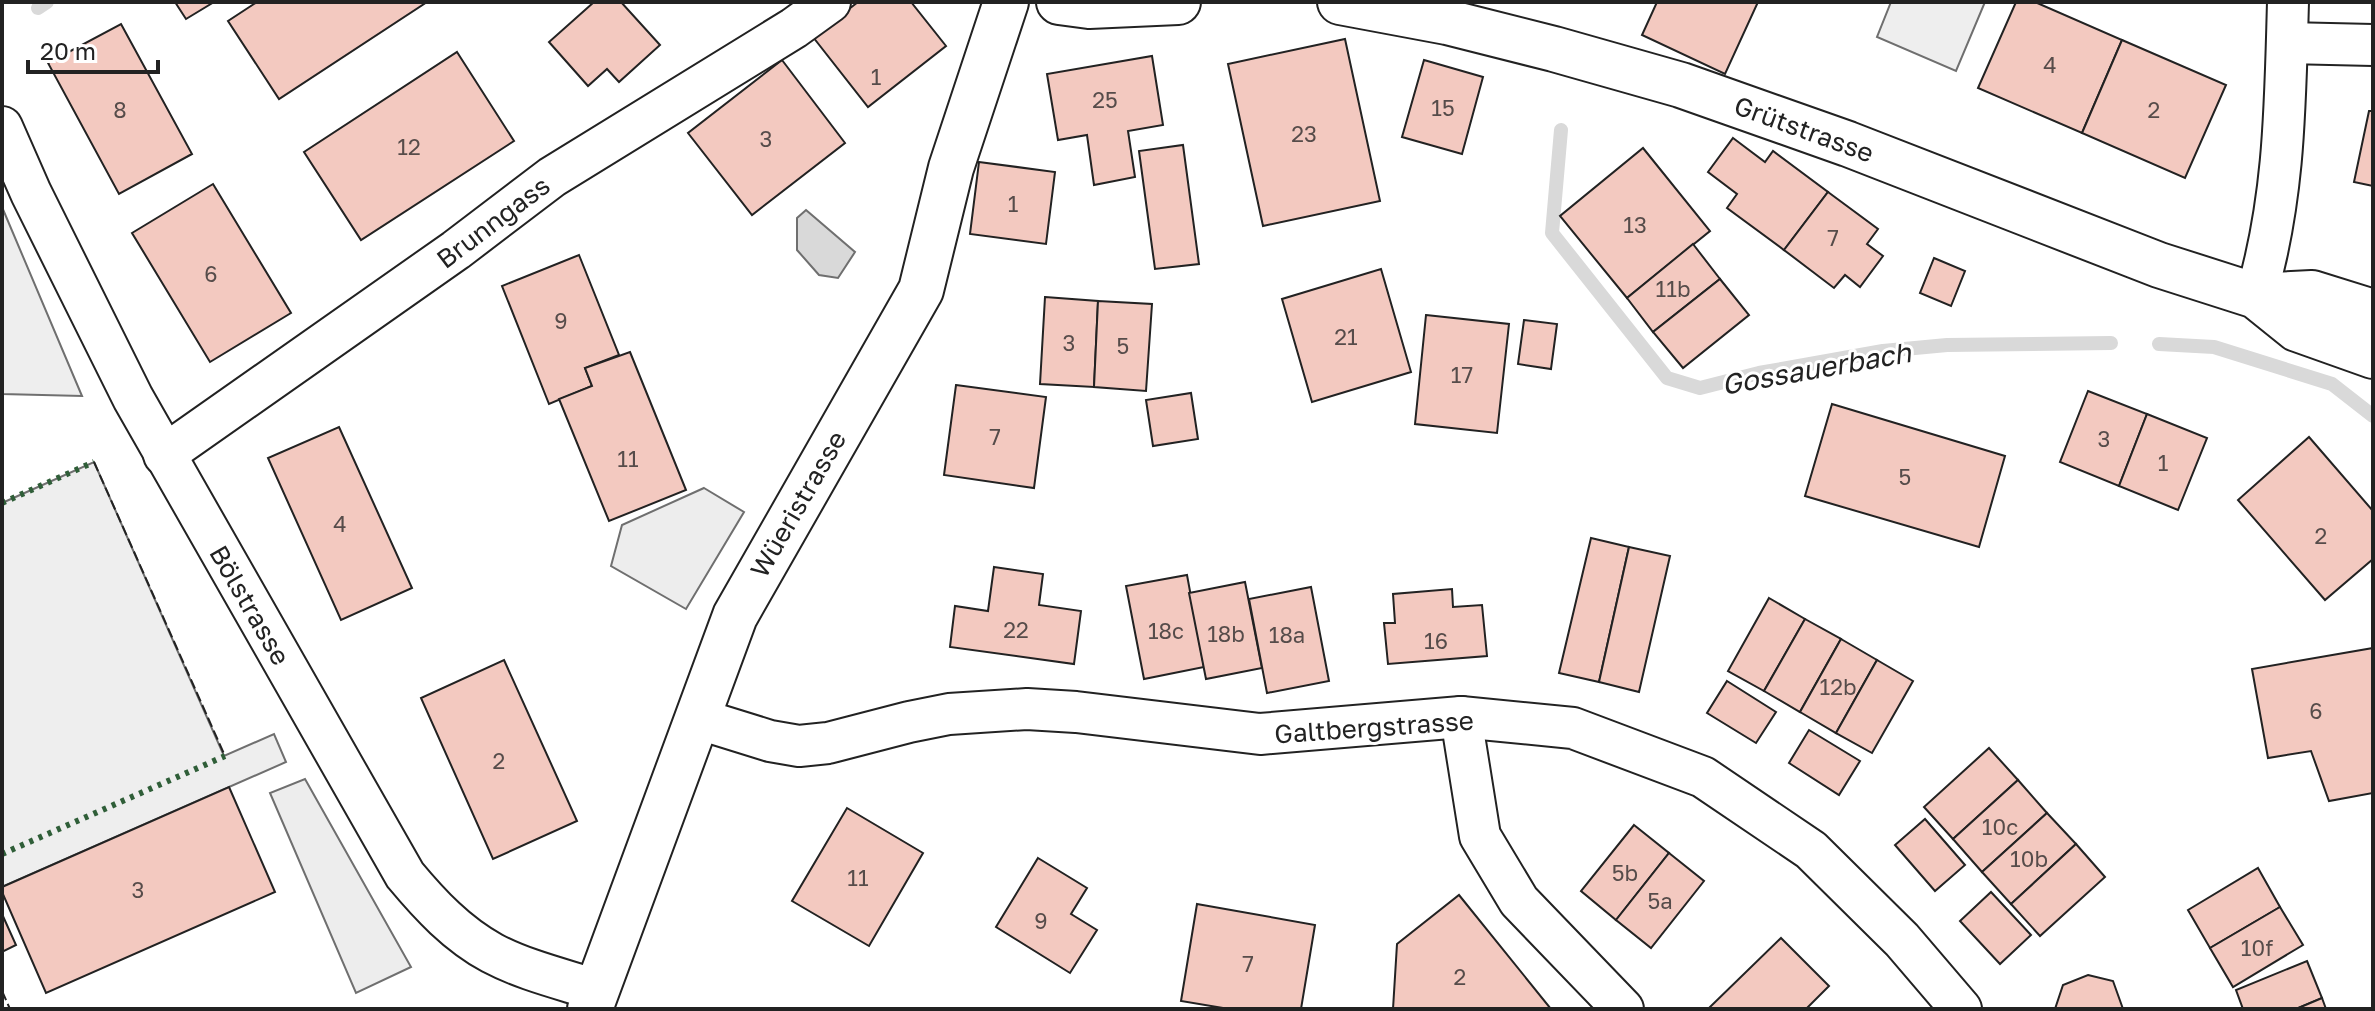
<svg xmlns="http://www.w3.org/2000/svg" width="2375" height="1011" font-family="'Golos Text',sans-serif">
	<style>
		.green { fill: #eee; stroke: #6f6f6f; stroke-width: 2 }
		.parking { fill: #ededed; stroke: #6f6f6f; stroke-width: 2 }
		.water { fill: #d9d9d9; stroke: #6f6f6f; stroke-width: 2 }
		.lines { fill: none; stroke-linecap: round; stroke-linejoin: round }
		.stream { stroke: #d9d9d9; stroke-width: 14 }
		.building { fill: #f3c9c0; stroke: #222; stroke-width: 2 }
		.minor-casing { stroke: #222; stroke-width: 44 }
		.tertiary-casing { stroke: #222; stroke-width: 48 }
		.secondary-casing { stroke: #222; stroke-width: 48 }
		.minor { stroke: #fff; stroke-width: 40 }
		.tertiary { stroke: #fff; stroke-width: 44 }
		.secondary { stroke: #fff; stroke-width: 44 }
		.hedge { stroke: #2f5e38; stroke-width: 6; stroke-dasharray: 4 6; stroke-linecap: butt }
		.fence { stroke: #222; stroke-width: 2; stroke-dasharray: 10 4; stroke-linecap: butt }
		.labels { text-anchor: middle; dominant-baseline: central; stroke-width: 6; stroke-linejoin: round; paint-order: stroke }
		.number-label { font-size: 22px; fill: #564c4a }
		.street-label { font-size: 26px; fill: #222; stroke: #fff }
		.water-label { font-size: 28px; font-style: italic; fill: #222; stroke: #fff }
	</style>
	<rect width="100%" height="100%" fill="#fff"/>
	<!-- green -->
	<g class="green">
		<polygon points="1891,2 1985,2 1956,71 1877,37"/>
		<polygon points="2,207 82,396 2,394"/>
		<polygon points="94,462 224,756 274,734 286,762 2,887 2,503"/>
	</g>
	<!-- parking -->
	<g class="parking">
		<polygon points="704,488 744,512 686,609 611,566 622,525"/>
		<polygon points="305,779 411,967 356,993 270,793"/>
	</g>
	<!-- water -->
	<polygon class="water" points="806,210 855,252 838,278 819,275 797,250 797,218"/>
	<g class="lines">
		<!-- stream -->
		<g class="stream">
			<polyline points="38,8 47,2"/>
			<polyline points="1561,130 1552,233 1667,378 1700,388 1759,373 1883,351 1947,345 2111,343"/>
			<polyline points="2159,344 2214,347 2332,384 2373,416"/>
		</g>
	</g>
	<!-- building -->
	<g class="building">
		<polygon points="175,2 214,2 186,19"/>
		<polygon points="257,2 427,2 279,99 228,21"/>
		<polygon points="594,2 621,2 660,45 619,82 607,69 588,86 549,42"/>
		<polygon points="858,2 911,2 946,46 868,107 813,37"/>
		<polygon points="1657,2 1758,2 1725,74 1642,35"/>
		<polygon points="2016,2 2035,2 2122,40 2082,133 1978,88"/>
		<polygon points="121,24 192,154 119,194 48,63"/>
		<polygon points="1345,39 1380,201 1263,226 1228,64"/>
		<polygon points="2122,40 2226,85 2185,178 2082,133"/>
		<polygon points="457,52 514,141 361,240 304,152"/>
		<polygon points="1152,56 1163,125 1128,131 1135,177 1094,185 1087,135 1058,140 1047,74"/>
		<polygon points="782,60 845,143 752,215 688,133"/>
		<polygon points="1424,60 1483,77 1462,154 1402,137"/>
		<polygon points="2369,111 2373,111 2373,186 2354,182"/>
		<polygon points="1733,138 1765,162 1773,151 1828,192 1784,250 1727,208 1737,194 1708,172"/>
		<polygon points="1183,145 1199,264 1155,269 1139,151"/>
		<polygon points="1643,148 1710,231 1627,298 1560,216"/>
		<polygon points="979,162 1055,172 1046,244 970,234"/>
		<polygon points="213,184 291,313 210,362 132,233"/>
		<polygon points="1828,192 1878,229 1867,244 1883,256 1860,287 1845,275 1834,288 1784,250"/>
		<polygon points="1693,244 1720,279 1653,332 1627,298"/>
		<polygon points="579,255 619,355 585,368 592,386 549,404 502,286"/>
		<polygon points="1934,258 1965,271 1951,306 1920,293"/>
		<polygon points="1381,269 1411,372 1312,402 1282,299"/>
		<polygon points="1720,279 1749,315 1683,368 1653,332"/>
		<polygon points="1045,297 1098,301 1094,387 1040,384"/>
		<polygon points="1098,301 1152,304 1146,391 1094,387"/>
		<polygon points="1426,315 1509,324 1497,433 1415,424"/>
		<polygon points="1524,320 1557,324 1551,369 1518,364"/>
		<polygon points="630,352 686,490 609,521 559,399 592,386 585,368"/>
		<polygon points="956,385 1046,397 1034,488 944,475"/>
		<polygon points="2088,391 2147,414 2119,486 2060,462"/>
		<polygon points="1191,393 1198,439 1153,446 1146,400"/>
		<polygon points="1832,404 2005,456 1979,547 1805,496"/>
		<polygon points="2147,414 2207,438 2178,510 2119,486"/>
		<polygon points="339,427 412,588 341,620 268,458"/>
		<polygon points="2309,437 2373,511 2373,559 2325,600 2238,500"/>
		<polygon points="1591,538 1629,547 1599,682 1559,673"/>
		<polygon points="1629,547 1670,556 1639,692 1599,682"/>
		<polygon points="994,567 1043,574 1039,605 1081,611 1074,664 950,647 955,606 988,611"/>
		<polygon points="1187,575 1204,667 1144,679 1126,586"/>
		<polygon points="1245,582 1262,668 1206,679 1189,593"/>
		<polygon points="1311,587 1329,681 1267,693 1249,599"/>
		<polygon points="1452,589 1453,607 1482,605 1487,656 1388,664 1384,623 1395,623 1393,594"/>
		<polygon points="1769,598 1805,619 1764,691 1728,671"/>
		<polygon points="1805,619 1841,639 1800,712 1764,691"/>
		<polygon points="1841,639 1877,660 1836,733 1800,712"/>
		<polygon points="2373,648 2373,793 2329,801 2311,751 2268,758 2252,669"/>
		<polygon points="504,660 577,821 493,859 421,698"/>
		<polygon points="1877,660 1913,681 1872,753 1836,733"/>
		<polygon points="1727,681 1776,712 1756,743 1707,713"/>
		<polygon points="1809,730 1860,761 1839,795 1789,763"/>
		<polygon points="1989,748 2018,780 1953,839 1924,807"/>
		<polygon points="2018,780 2047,813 1982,872 1953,839"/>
		<polygon points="229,787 275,892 46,993 2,892 2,887"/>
		<polygon points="847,808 923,853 869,946 792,901"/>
		<polygon points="2047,813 2076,844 2011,904 1982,872"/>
		<polygon points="1925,819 1965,865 1935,891 1895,845"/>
		<polygon points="1634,825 1669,853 1616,920 1581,891"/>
		<polygon points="2076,844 2105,877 2040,936 2011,904"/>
		<polygon points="1669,853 1704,881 1651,948 1616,920"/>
		<polygon points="1038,858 1087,888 1071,914 1097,930 1070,973 996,927"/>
		<polygon points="2258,868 2280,907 2210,948 2188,910"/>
		<polygon points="1991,892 2031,935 2000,964 1960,921"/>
		<polygon points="1459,895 1551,1009 1393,1009 1397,944"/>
		<polygon points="1197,904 1315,925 1301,1009 1229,1009 1181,1001"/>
		<polygon points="2280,907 2303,945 2233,987 2210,948"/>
		<polygon points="2,914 16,945 2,952"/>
		<polygon points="1781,938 1829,986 1806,1009 1712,1009 1710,1007"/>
		<polygon points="2307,961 2322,998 2296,1009 2243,1009 2236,990"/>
		<polygon points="2088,975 2113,981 2123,1009 2055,1009 2063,985"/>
		<polygon points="2322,998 2326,1009 2296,1009"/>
	</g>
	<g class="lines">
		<defs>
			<g id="minor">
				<polyline points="2287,43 2373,45"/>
				<path d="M 2,127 L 31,193 L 133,398 L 405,875 C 430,905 457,934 492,953 C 524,970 562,979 596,990"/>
				<path d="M 2256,296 C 2285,196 2285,105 2288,2"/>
				<polyline points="164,455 456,250 552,177 794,28 830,2"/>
				<polyline points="1461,717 1480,836 1519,901 1623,1009"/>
				<polyline points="696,718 770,741 799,746 828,743 909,722 949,714 1027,709 1076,712 1260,734 1461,717 1573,728 1703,777 1811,850 1902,940 1961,1009"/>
			</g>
			<polyline id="tertiary" points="590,1009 735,616 921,290 951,168 1006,2"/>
			<g id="secondary">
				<polyline points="1059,2 1089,6 1178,2"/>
				<polyline points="1340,2 1447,22 1554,49 1681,85 1848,144 2159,265 2256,296 2297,329 2373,356"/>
				<polyline points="2256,296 2312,293 2373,312"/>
			</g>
		</defs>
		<!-- minor casing -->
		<use href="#minor" class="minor-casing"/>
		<!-- tertiary casing -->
		<use href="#tertiary" class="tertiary-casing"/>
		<!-- secondary casing -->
		<use href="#secondary" class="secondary-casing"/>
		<!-- minor -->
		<use href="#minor" class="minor"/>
		<!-- tertiary -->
		<use href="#tertiary" class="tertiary"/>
		<!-- secondary -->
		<use href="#secondary" class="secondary"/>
		<!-- hedge -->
		<g class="hedge">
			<polyline points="2,503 94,462"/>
			<polyline points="2,854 225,756"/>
		</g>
		<!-- fence -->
		<g class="fence">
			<polyline points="94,462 225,756"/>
			<polyline points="2,991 10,1009"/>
		</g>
	</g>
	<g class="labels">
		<!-- number labels -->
		<g class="number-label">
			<text x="2050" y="64">4</text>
			<text x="876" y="76">1</text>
			<text x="1105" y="99">25</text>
			<text x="1443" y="107">15</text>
			<text x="120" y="109">8</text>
			<text x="2154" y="109">2</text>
			<text x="1304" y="133">23</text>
			<text x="766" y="138">3</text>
			<text x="409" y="146">12</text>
			<text x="1013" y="203">1</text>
			<text x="1635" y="224">13</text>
			<text x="1833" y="237">7</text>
			<text x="211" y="273">6</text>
			<text x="1673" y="288">11b</text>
			<text x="561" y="320">9</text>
			<text x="1346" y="336">21</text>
			<text x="1069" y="342">3</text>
			<text x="1123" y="345">5</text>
			<text x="1462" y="374">17</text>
			<text x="995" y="436">7</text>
			<text x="2104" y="438">3</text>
			<text x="628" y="458">11</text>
			<text x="2163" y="462">1</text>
			<text x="1905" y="476">5</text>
			<text x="340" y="523">4</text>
			<text x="2321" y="535">2</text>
			<text x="1016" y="629">22</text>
			<text x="1166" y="630">18c</text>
			<text x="1226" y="633">18b</text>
			<text x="1287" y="634">18a</text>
			<text x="1436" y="640">16</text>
			<text x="1838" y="686">12b</text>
			<text x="2316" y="710">6</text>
			<text x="499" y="760">2</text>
			<text x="2000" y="826">10c</text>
			<text x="2029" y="858">10b</text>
			<text x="1625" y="872">5b</text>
			<text x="858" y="877">11</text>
			<text x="138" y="889">3</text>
			<text x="1660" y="900">5a</text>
			<text x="1041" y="920">9</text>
			<text x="2257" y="947">10f</text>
			<text x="1248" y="963">7</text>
			<text x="1460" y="976">2</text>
		</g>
		<!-- street labels -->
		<g class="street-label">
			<text transform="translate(1804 129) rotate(20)">Grütstrasse</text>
			<text transform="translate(493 222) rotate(-37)">Brunngass</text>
			<text transform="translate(798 504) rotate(-60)">Wüeristrasse</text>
			<text transform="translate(250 605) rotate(60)">Bölstrasse</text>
			<text transform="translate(1374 727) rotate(-4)">Galtbergstrasse</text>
		</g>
		<!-- water labels -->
		<g class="water-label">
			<text transform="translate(1816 368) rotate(-10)">Gossauerbach</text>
		</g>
	</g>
	<!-- border -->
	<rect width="2375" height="1011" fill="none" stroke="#222222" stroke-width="8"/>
	<!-- scale -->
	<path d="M28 60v12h130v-12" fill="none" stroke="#222222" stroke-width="4"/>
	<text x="40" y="60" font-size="24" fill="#222222" stroke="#ffffff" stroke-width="6" paint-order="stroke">20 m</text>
</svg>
